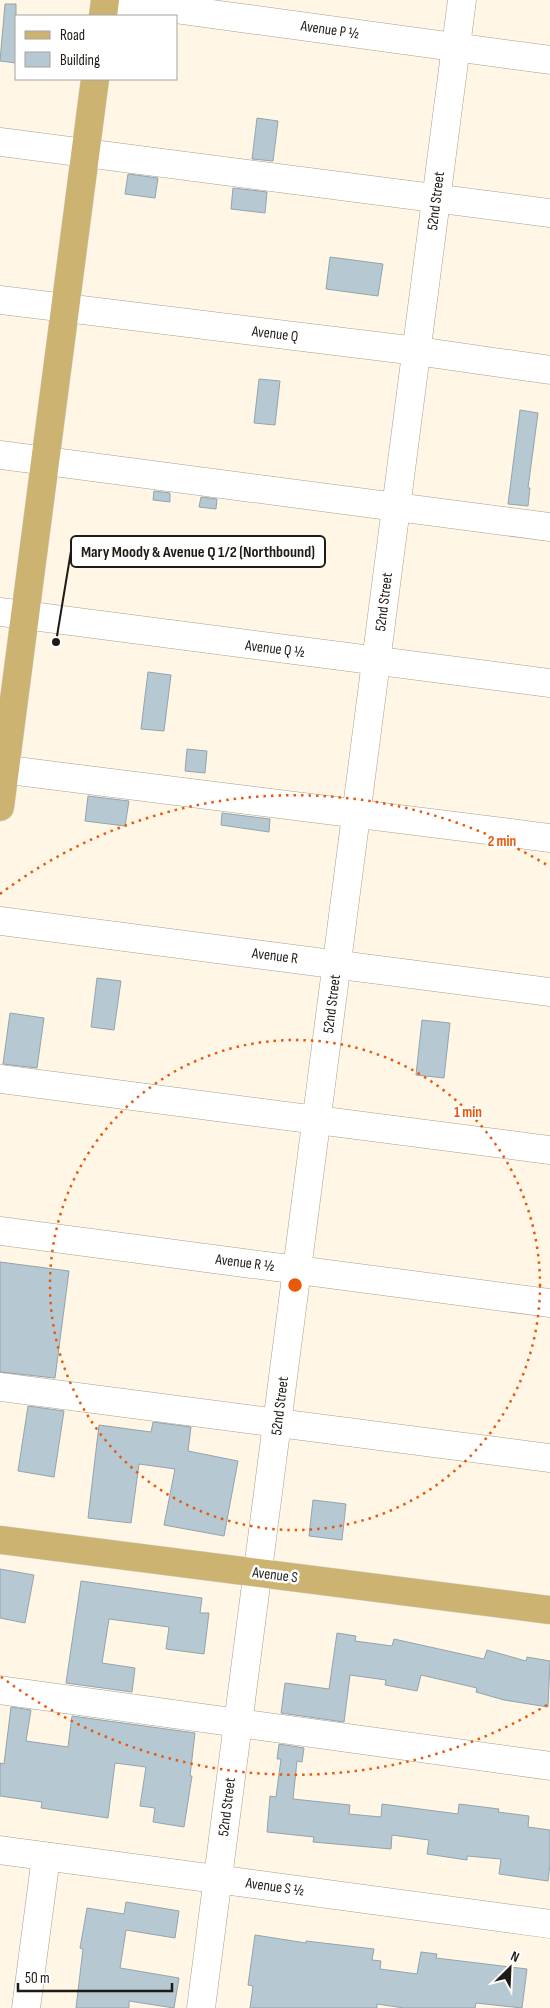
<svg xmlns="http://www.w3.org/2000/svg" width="550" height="2008" font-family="'Sofia Sans Condensed',sans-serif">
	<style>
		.building { fill: #b6c8d2; stroke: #93a4ae }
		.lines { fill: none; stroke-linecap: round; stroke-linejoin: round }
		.minor-casing { stroke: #a79f8f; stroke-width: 29 }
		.major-casing { stroke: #dbdad9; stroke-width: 29 }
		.minor { stroke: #fff; stroke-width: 28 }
		.major { stroke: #cdb371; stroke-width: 28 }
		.ring { fill: none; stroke: #e8590c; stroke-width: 2.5; stroke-dasharray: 2.5 5 }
		.labels { text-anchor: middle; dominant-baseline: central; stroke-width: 5; stroke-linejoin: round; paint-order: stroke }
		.street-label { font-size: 15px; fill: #1e1a14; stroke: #fff }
		.centre { fill: #e8590c; stroke: #fff; stroke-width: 2.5 }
		.ring-label { font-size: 15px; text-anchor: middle; font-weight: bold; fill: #e8590c; stroke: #fff; stroke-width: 5; stroke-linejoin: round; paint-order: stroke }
		.leader { fill: none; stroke: #1e1a14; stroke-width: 2 }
		.callout-dot { fill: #1e1a14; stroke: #fff; stroke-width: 2 }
		.callout { fill: #fff; stroke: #1e1a14; stroke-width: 2 }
		.callout-label { font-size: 16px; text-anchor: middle; font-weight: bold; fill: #1e1a14 }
	</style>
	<rect width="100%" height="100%" fill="#fff6e5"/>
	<!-- building -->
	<g class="building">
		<polygon points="5,4 16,4 16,63 0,61"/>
		<polygon points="257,118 278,121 273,161 252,159"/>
		<polygon points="128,174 158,178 155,198 125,194"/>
		<polygon points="233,188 267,192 265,213 231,209"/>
		<polygon points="330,257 383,264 378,296 326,289"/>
		<polygon points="259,379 280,381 275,425 254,423"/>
		<polygon points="520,410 538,413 528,488 530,488 528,506 508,504"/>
		<polygon points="154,491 170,493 170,502 153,500"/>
		<polygon points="201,497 217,499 216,509 199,507"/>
		<polygon points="148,672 171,675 164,731 141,729"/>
		<polygon points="187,749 207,751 205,773 185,771"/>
		<polygon points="88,796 129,801 125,826 85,821"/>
		<polygon points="222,813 270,819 269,832 221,825"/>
		<polygon points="97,978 121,981 114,1030 91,1027"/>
		<polygon points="10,1013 44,1018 37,1068 3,1064"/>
		<polygon points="422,1020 450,1023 444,1078 416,1075"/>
		<polygon points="0,1262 69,1271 55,1378 0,1372"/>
		<polygon points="28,1406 64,1411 54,1477 18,1471"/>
		<polygon points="153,1422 191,1427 188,1451 238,1461 224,1536 164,1525 175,1469 139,1464 131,1523 88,1518 99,1425 151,1432"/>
		<polygon points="313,1500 346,1504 342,1540 309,1536"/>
		<polygon points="0,1569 34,1575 25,1623 0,1618"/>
		<polygon points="81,1581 202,1598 200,1613 209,1613 204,1654 166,1649 169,1627 109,1619 102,1663 135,1668 132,1692 66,1683"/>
		<polygon points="337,1633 356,1636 355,1641 392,1646 394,1639 484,1659 487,1650 526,1661 527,1657 550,1661 548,1707 504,1700 476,1692 477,1688 421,1675 417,1691 385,1685 386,1680 350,1675 344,1722 281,1713 285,1683 329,1689"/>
		<polygon points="11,1707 31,1710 26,1741 68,1747 72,1716 195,1733 190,1776 192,1776 184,1827 153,1822 155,1808 140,1806 146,1767 115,1763 108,1818 41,1808 42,1802 0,1796 0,1763 4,1764"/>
		<polygon points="279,1744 304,1748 302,1762 297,1761 293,1799 350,1805 349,1814 381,1817 382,1804 458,1814 459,1804 499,1809 498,1812 529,1816 528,1827 550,1830 550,1864 548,1881 499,1874 501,1859 467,1856 467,1860 427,1854 429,1840 392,1835 391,1849 313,1842 314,1837 267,1832 270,1796 276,1797 281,1759 277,1759"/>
		<polygon points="126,1902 179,1911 175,1938 126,1930 120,1968 179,1978 174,2008 129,2001 129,2008 76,2008 83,1949 80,1948 87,1908 124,1914"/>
		<polygon points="255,1935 306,1943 306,1941 374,1949 372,1960 381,1961 380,1969 417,1974 421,1952 437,1954 436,1958 527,1969 522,2008 476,2003 475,2008 404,2008 377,2004 377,2008 250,2008 253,1986 248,1985"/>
	</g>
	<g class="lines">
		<defs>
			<g id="minor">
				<polyline points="109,0 550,60"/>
				<polyline points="0,142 550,213"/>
				<polyline points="0,300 417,351 550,370"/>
				<polyline points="0,455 550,527"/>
				<polyline points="0,612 550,683"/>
				<polyline points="0,769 550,838"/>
				<polyline points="0,921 550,992"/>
				<polyline points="0,1079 550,1150"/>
				<polyline points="0,1231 550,1303"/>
				<polyline points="0,1387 550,1458"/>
				<polyline points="0,1690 550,1766"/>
				<polyline points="0,1850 550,1924"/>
				<polyline points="26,2008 46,1857"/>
				<polyline points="201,2008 462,0"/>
			</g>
			<g id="major">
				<polyline points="103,16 105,0"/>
				<polyline points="0,807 95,79"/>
				<polyline points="0,1540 550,1610"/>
			</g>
		</defs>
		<!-- minor casing -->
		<use href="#minor" class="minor-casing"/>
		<!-- major casing -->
		<use href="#major" class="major-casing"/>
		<!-- minor -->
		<use href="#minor" class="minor"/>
		<!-- major -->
		<use href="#major" class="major"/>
	</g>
	<!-- distance rings -->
	<g class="ring">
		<circle cx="295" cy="1285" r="245"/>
		<path d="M547 1705A490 490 0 0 1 0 1676M0 894A490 490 0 0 1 547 865"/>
	</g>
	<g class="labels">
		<!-- street labels -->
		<g class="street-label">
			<text transform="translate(330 30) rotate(8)">Avenue P ½</text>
			<text transform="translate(436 201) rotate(-83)">52nd Street</text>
			<text transform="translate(275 334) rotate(7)">Avenue Q</text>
			<text transform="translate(384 602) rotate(-83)">52nd Street</text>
			<text transform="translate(275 649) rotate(7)">Avenue Q ½</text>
			<text transform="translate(275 956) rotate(7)">Avenue R</text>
			<text transform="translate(332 1004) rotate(-83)">52nd Street</text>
			<text transform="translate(245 1263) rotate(7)">Avenue R ½</text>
			<text transform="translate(280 1406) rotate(-83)">52nd Street</text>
			<text transform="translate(275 1575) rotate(7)">Avenue S</text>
			<text transform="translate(227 1807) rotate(-83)">52nd Street</text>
			<text transform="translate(275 1887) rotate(8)">Avenue S ½</text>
		</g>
	</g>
	<circle cx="295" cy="1285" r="8" class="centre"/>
	<g class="ring-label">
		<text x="502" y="846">2 min</text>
		<text x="468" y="1117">1 min</text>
	</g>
	<!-- callouts -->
	<path class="leader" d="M56 642L71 551"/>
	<circle class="callout-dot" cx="56" cy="642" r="5"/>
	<rect class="callout" x="71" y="536" width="254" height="31" rx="5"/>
	<g class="callout-label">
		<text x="198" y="557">Mary Moody &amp; Avenue Q 1/2 (Northbound)</text>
	</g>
	<!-- legend -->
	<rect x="15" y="15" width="162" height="65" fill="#ffffff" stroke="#a5a3a1"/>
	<rect x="25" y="31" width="25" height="8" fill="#cdb371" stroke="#a5a3a1"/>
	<text x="60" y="40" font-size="15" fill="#1e1a14">Road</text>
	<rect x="25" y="52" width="25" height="15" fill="#b6c8d2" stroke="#a5a3a1"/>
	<text x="60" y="65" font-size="15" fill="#1e1a14">Building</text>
	<!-- north arrow -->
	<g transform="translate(510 1968) rotate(24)" stroke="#ffffff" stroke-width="4" paint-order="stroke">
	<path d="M0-4L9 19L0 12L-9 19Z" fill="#1e1a14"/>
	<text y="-8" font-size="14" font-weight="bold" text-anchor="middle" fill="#1e1a14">N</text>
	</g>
	<!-- scale -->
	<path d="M18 1983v8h154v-8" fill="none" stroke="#1e1a14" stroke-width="2.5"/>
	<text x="25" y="1983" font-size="15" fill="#1e1a14" stroke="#ffffff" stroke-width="4" paint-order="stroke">50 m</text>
</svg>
